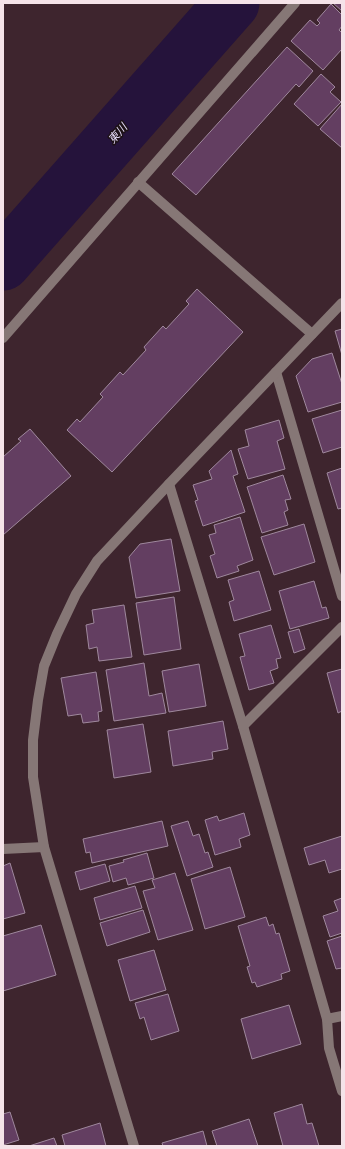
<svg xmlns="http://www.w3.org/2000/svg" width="345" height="1149" font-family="Lato,'Noto Sans JP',sans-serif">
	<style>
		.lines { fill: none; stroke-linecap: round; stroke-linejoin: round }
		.river { stroke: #25133b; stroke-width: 55 }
		.building { fill: #633e61; stroke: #9f889d }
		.minor { stroke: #867776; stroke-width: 10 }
		.labels { text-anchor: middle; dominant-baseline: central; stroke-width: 3; stroke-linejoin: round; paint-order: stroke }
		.water-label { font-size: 11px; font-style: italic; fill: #e5daf8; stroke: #1d1216 }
	</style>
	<rect width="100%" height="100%" fill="#3e252e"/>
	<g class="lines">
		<!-- river -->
		<polyline class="river" points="3,263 232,3"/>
	</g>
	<!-- building -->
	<g class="building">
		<polygon points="333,3 342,3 342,11"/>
		<polygon points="331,4 342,15 342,26 339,30 342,33 342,49 323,70 291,41 310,20 317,26 320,23 317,20"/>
		<polygon points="287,47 313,71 299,87 296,84 196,195 172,174"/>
		<polygon points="321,74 335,87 330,92 341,102 318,126 294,104"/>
		<polygon points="342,104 342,148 320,129"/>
		<polygon points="197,289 243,332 112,472 67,430 77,419 80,422 103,397 100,394 120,372 123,375 146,350 144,347 163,326 166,329 189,304 186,301"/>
		<polygon points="342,329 342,355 335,331"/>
		<polygon points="332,353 342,384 342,402 308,412 296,376 312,359"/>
		<polygon points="342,410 342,447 323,453 312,419"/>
		<polygon points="279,420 284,438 277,441 285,469 248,479 238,449 249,446 245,430"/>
		<polygon points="30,429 71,476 3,535 3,457 21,441 18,439"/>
		<polygon points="231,450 238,474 233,476 245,512 203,526 195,501 198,500 193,485 212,479 209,471"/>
		<polygon points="342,468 342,508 338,509 327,473"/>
		<polygon points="283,475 291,499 285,500 288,510 284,512 288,525 262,533 247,487"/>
		<polygon points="240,517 253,560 237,566 239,571 217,578 210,556 215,554 209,535 216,533 214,525"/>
		<polygon points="304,524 315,562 274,575 261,537"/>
		<polygon points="171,539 180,591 136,598 129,557 140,544"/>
		<polygon points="259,571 271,610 234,621 229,602 234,600 228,580"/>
		<polygon points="314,581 322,608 326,607 329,618 290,629 279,591"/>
		<polygon points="174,597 181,649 144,655 136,603"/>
		<polygon points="124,605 132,657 99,661 97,647 89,649 86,625 94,623 92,610"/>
		<polygon points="271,625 281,658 276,659 278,668 270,671 274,683 249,690 240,657 245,656 239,634"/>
		<polygon points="299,629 305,649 294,653 288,632"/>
		<polygon points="144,663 149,696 162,693 166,713 114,721 106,670"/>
		<polygon points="199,664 206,706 169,712 162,671"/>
		<polygon points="342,669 342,711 338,713 327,673"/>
		<polygon points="96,672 102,711 98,712 99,721 83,723 81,714 68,716 61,678"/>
		<polygon points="223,721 228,749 212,752 213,759 173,766 168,731"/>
		<polygon points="143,724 151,772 114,778 107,730"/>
		<polygon points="244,813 250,835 239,839 241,847 215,855 205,820 217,816 219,821"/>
		<polygon points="162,821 168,846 92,863 90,852 86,853 83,839"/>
		<polygon points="188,821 193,836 199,834 205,853 208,852 213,867 187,876 171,826"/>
		<polygon points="342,836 342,869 329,873 325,860 309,865 304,848"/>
		<polygon points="147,853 154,878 128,885 126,878 113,882 109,866 124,862 123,860"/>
		<polygon points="10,863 25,913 3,919 3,866"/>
		<polygon points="105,864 110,881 80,890 75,872"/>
		<polygon points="230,867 245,917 205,929 191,879"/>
		<polygon points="175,873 193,930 158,940 143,891 155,888 152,880"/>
		<polygon points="135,886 142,908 100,920 94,898"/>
		<polygon points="342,898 342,933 330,937 323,916 338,911 334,901"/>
		<polygon points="143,910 150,932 107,946 100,923"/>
		<polygon points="266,917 269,926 273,924 276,934 279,933 290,971 281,974 282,979 257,987 255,982 252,983 247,967 250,966 238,926"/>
		<polygon points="41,925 56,975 3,991 3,936"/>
		<polygon points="342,936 342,968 336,969 327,941"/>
		<polygon points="154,950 166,990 130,1001 118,960"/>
		<polygon points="168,994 179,1031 151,1040 144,1017 140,1019 135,1003"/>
		<polygon points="289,1005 301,1044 252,1059 241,1019"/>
		<polygon points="302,1104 307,1124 312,1123 319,1146 283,1146 274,1113"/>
		<polygon points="10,1112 19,1140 3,1145 3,1114"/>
		<polygon points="249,1119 258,1146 217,1146 212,1131"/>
		<polygon points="100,1123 106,1146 65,1146 62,1135"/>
		<polygon points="203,1131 207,1146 163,1146 162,1143"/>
		<polygon points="54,1138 57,1146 29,1146"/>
	</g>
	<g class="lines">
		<!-- minor -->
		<g class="minor">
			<polyline points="138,182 312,334"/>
			<polyline points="3,338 295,3"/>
			<polyline points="276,372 342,596"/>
			<polyline points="169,484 243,726 327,1019 329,1048 342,1091"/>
			<polyline points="243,726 342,627"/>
			<polyline points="3,849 44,847"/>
			<polyline points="327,1019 342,1016"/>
			<polyline points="134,1146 44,847 33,777 33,740 38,700 44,666 57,634 76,594 97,561 169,484 342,303"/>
		</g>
	</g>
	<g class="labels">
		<!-- water labels -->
		<g class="water-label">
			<text transform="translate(117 133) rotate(-49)">東川</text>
		</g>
	</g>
	<!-- border -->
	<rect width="345" height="1149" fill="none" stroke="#f5e3e9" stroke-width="8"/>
</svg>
